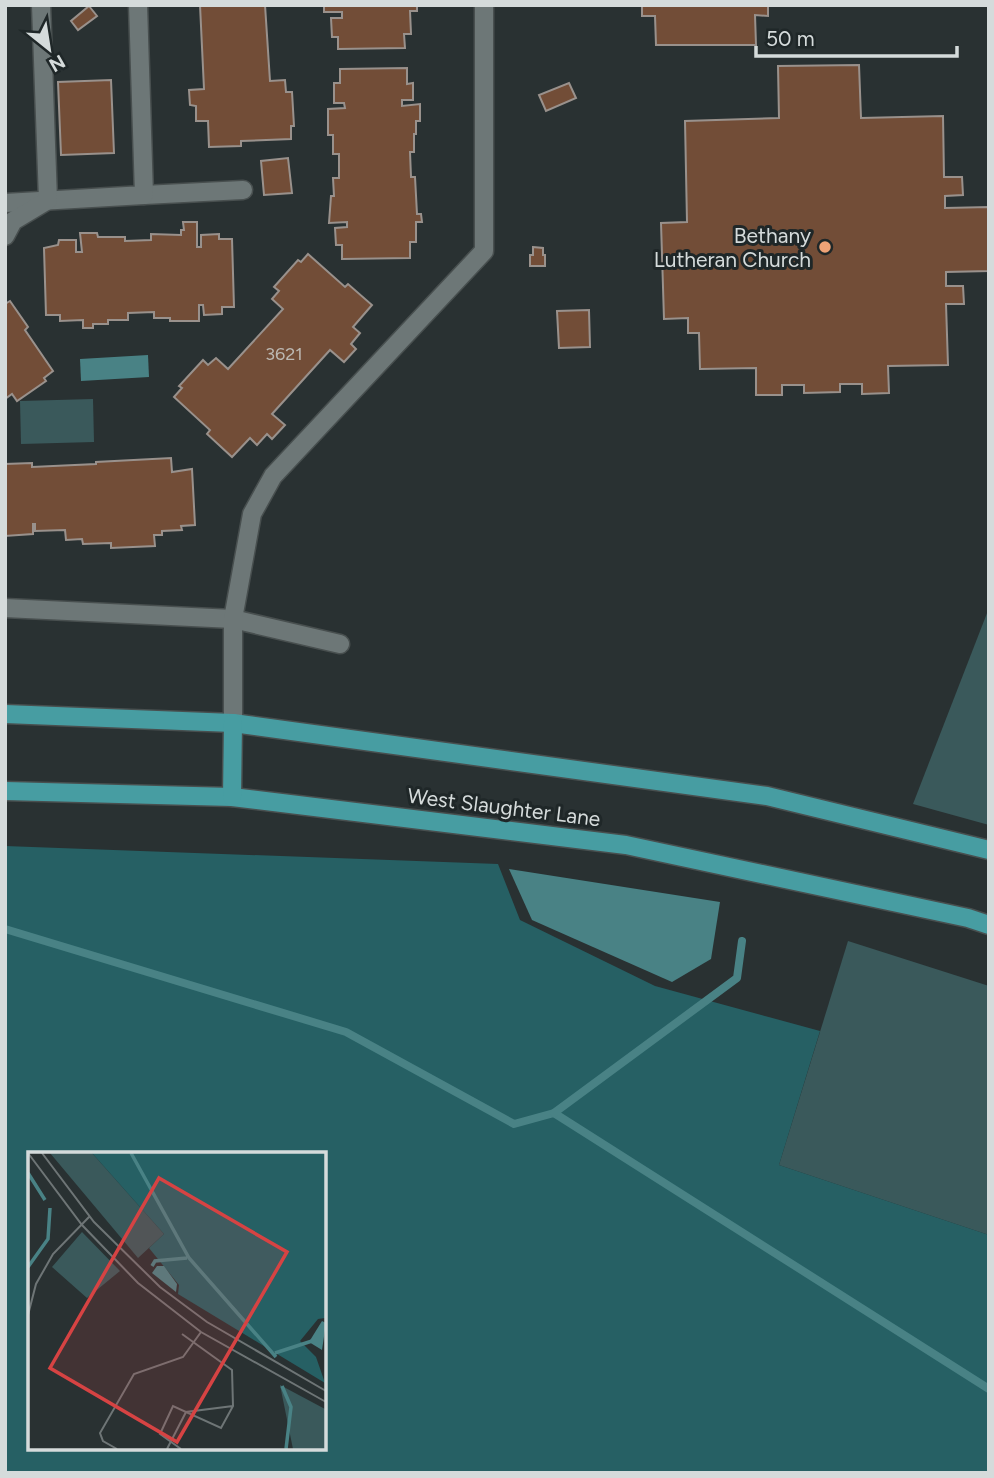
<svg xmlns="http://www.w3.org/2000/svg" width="994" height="1478" font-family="Figtree,sans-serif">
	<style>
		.green { fill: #3a595b }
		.forest { fill: #266064; fill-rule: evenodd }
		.water { fill: #498285 }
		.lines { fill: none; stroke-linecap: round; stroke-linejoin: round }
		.stream { stroke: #498285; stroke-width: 8 }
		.building { fill: #724d37; stroke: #99918c; stroke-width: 2 }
		.minor-casing { stroke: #484f4f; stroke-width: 21 }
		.major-casing { stroke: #484f4f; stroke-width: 21 }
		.minor { stroke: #6d7777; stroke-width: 18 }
		.major { stroke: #479da2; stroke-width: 18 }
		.poi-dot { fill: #efa376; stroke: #1f2728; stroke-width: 2.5 }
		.labels { text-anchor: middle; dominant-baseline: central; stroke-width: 6; stroke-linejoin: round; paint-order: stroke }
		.number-label { font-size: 18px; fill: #bcb8b2 }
		.poi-label { font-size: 21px; fill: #d5dbdb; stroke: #1f2728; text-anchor: end }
		.street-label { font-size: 21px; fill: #d5dbdb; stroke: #1f2728 }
		.inset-river { fill: none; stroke: #498285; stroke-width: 3.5 }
		.inset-road { fill: none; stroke: #6e7576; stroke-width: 2 }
		.view { fill: #d64343; fill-opacity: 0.15; stroke: #d64343; stroke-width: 3.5 }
		.inset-edge { fill: none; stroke: #d5dbdb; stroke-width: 3.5 }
	</style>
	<rect width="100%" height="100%" fill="#293132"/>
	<!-- green -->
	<g class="green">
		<polygon points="93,399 94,442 21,444 20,401"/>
		<polygon points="989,608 989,825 913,804"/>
		<polygon points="848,941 989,986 989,1235 779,1165"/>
	</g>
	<!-- forest -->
	<path class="forest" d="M 5,846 L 498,864 L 520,920 L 655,986 L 820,1031 L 779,1165 L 989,1235 L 989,1473 L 5,1473 ZM 30,1154 L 324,1154 L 324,1448 L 30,1448 Z"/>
	<!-- water -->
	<g class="water">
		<polygon points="148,355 149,377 81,381 80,359"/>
		<polygon points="509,869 720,902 711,959 672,982 532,920"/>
	</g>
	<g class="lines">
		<!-- stream -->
		<g class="stream">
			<polyline points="5,929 346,1032 514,1124 554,1113 989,1389"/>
			<polyline points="554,1113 737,978 742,941"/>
		</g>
	</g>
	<!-- building -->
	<g class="building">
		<polygon points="200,5 265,5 270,81 285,80 286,92 292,92 294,126 291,126 291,139 241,141 241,146 209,147 208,121 196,121 196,106 190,105 189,90 204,89"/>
		<polygon points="324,5 417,5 417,11 410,11 411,34 404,34 405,48 338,49 338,37 332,37 331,18 342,18 342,12 324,12"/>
		<polygon points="642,5 768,5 768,16 755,15 756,45 656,45 655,16 642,16"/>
		<polygon points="89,6 97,16 78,30 71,21"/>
		<polygon points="859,65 861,118 943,116 944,177 962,177 963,195 945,196 945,208 989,207 989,271 946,272 946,286 963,286 964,304 946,304 948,365 888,366 889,393 862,394 862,384 840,384 840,392 804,393 804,385 782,385 782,395 756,395 756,368 700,369 699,333 688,333 688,318 664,319 661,223 687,222 685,121 779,118 778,66"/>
		<polygon points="407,68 407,84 413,83 413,100 402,100 402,106 420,104 420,121 416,121 416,134 414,134 414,152 410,152 411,177 415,177 417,214 421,214 422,222 416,222 416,242 410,242 410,258 342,259 342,245 336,245 335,228 347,227 347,222 329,223 331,196 334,196 333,178 339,178 339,154 333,154 333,135 328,135 328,109 345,108 344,103 334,103 334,83 340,83 340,69"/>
		<polygon points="111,80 114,153 61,155 58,82"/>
		<polygon points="569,83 576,98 546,111 539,95"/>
		<polygon points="288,158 292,193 264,195 261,161"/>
		<polygon points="183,222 197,222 197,247 201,247 201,235 219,234 219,239 232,239 234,307 222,307 222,314 204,315 203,305 199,305 199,321 170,321 170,318 154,318 154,312 128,313 128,320 108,320 108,324 93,324 93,328 83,328 83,320 60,321 60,315 46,315 44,248 58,245 59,240 76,240 76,252 82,252 80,233 97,233 98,237 125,237 125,241 151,240 151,234 181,235 181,230 184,230"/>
		<polygon points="533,247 543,248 543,255 545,255 545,266 530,266 530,255 533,255"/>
		<polygon points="308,254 345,287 348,284 372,305 353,327 360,333 351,344 356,349 344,362 330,350 272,414 285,425 272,439 267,434 257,445 250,438 232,457 207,434 210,430 174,397 182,388 179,386 203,360 208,365 216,358 228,369 283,309 272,299 279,291 274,287 298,260 301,262"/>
		<polygon points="10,301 28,327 25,330 53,371 44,378 46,381 17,401 12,394 5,399 5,304"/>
		<polygon points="589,310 590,347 559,348 557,311"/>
		<polygon points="171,458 172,472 192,469 195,525 181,526 182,530 162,531 162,535 154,535 155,546 111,548 111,543 83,544 82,539 66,540 65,530 35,531 35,524 33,524 33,534 5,536 5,464 32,463 32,467 96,464 96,462"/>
	</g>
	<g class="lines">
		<defs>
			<g id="minor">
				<polyline points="144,195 243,190"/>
				<polyline points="5,203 144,195 138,5"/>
				<polyline points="5,236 13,221 48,200 41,5"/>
				<polyline points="5,608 233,619 340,644"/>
				<polyline points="233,723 233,619 252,514 273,476 484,251 484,5"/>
			</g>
			<g id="major">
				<polyline points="5,714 233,723 767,796 989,850"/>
				<polyline points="5,791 232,797 626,845 968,918 989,925"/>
				<polyline points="232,797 233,723"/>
			</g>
		</defs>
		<!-- minor casing -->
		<use href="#minor" class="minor-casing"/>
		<!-- major casing -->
		<use href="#major" class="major-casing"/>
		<!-- minor -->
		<use href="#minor" class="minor"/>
		<!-- major -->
		<use href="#major" class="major"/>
	</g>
	<!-- markers -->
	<circle class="poi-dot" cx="825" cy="247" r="7"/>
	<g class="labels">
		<!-- number labels -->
		<g class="number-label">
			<text x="284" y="354">3621</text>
		</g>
		<!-- poi labels -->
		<g class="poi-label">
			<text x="811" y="235">Bethany<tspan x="811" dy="24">Lutheran Church</tspan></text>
		</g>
		<!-- street labels -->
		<g class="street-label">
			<text transform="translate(504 807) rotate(7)">West Slaughter Lane</text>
		</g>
	</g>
	<!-- overview -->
	<g transform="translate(28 1152)">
		<rect width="298" height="298" fill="#293132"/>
		<path d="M 22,1 L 64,1 L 136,82 L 110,106 ZM 54,80 L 92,119 L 59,146 L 24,115 ZM 252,233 L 297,257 L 297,297 L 265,297 Z" fill="#3a595b"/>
		<path d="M 64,1 L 297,1 L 297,166 L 290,167 L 272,189 L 288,205 L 297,231 L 150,142 L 151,133 L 121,96 L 136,82 Z" fill="#266064"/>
		<path d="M 129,114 L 136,114 L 149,132 L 148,140 L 124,121 ZM 294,169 L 298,171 L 294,198 L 281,190 Z" fill="#498285"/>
		<path class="inset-river" d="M 103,1 L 161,106 L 248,205M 0,21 L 17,48M 124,114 L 127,109 L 159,106M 0,115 L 20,87 L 22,56M 247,201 L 284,189M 254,234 L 263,255 L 258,297"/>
		<path class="inset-road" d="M 0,1 L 54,73 L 110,131 L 173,180 L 298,250M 14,1 L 66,70 L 132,135 L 179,170 L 298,239M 0,163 L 8,132 L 25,102 L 61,65M 89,297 L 75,289 L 72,281 L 106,222 L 155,205 L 173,180M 139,297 L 158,260 L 205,254M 153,297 L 132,282 L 145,254 L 193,276 L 205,254 L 204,218 L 154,182"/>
		<path class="view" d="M 131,26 L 259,100 L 149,290 L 22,216 Z"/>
		<rect width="298" height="298" class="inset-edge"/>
	</g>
	<!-- border -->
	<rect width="994" height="1478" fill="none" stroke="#d5dbdb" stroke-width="14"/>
	<!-- north arrow -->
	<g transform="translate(49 49) rotate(150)" stroke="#1f2728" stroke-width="5" paint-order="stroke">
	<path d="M0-5L12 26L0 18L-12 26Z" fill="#d5dbdb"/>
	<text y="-10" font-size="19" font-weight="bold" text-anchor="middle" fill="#d5dbdb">N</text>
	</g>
	<!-- scale -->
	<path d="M756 46v10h201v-10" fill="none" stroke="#d5dbdb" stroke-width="3.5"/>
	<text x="766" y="46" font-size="21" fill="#d5dbdb" stroke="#1f2728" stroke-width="5" paint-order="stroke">50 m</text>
</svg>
